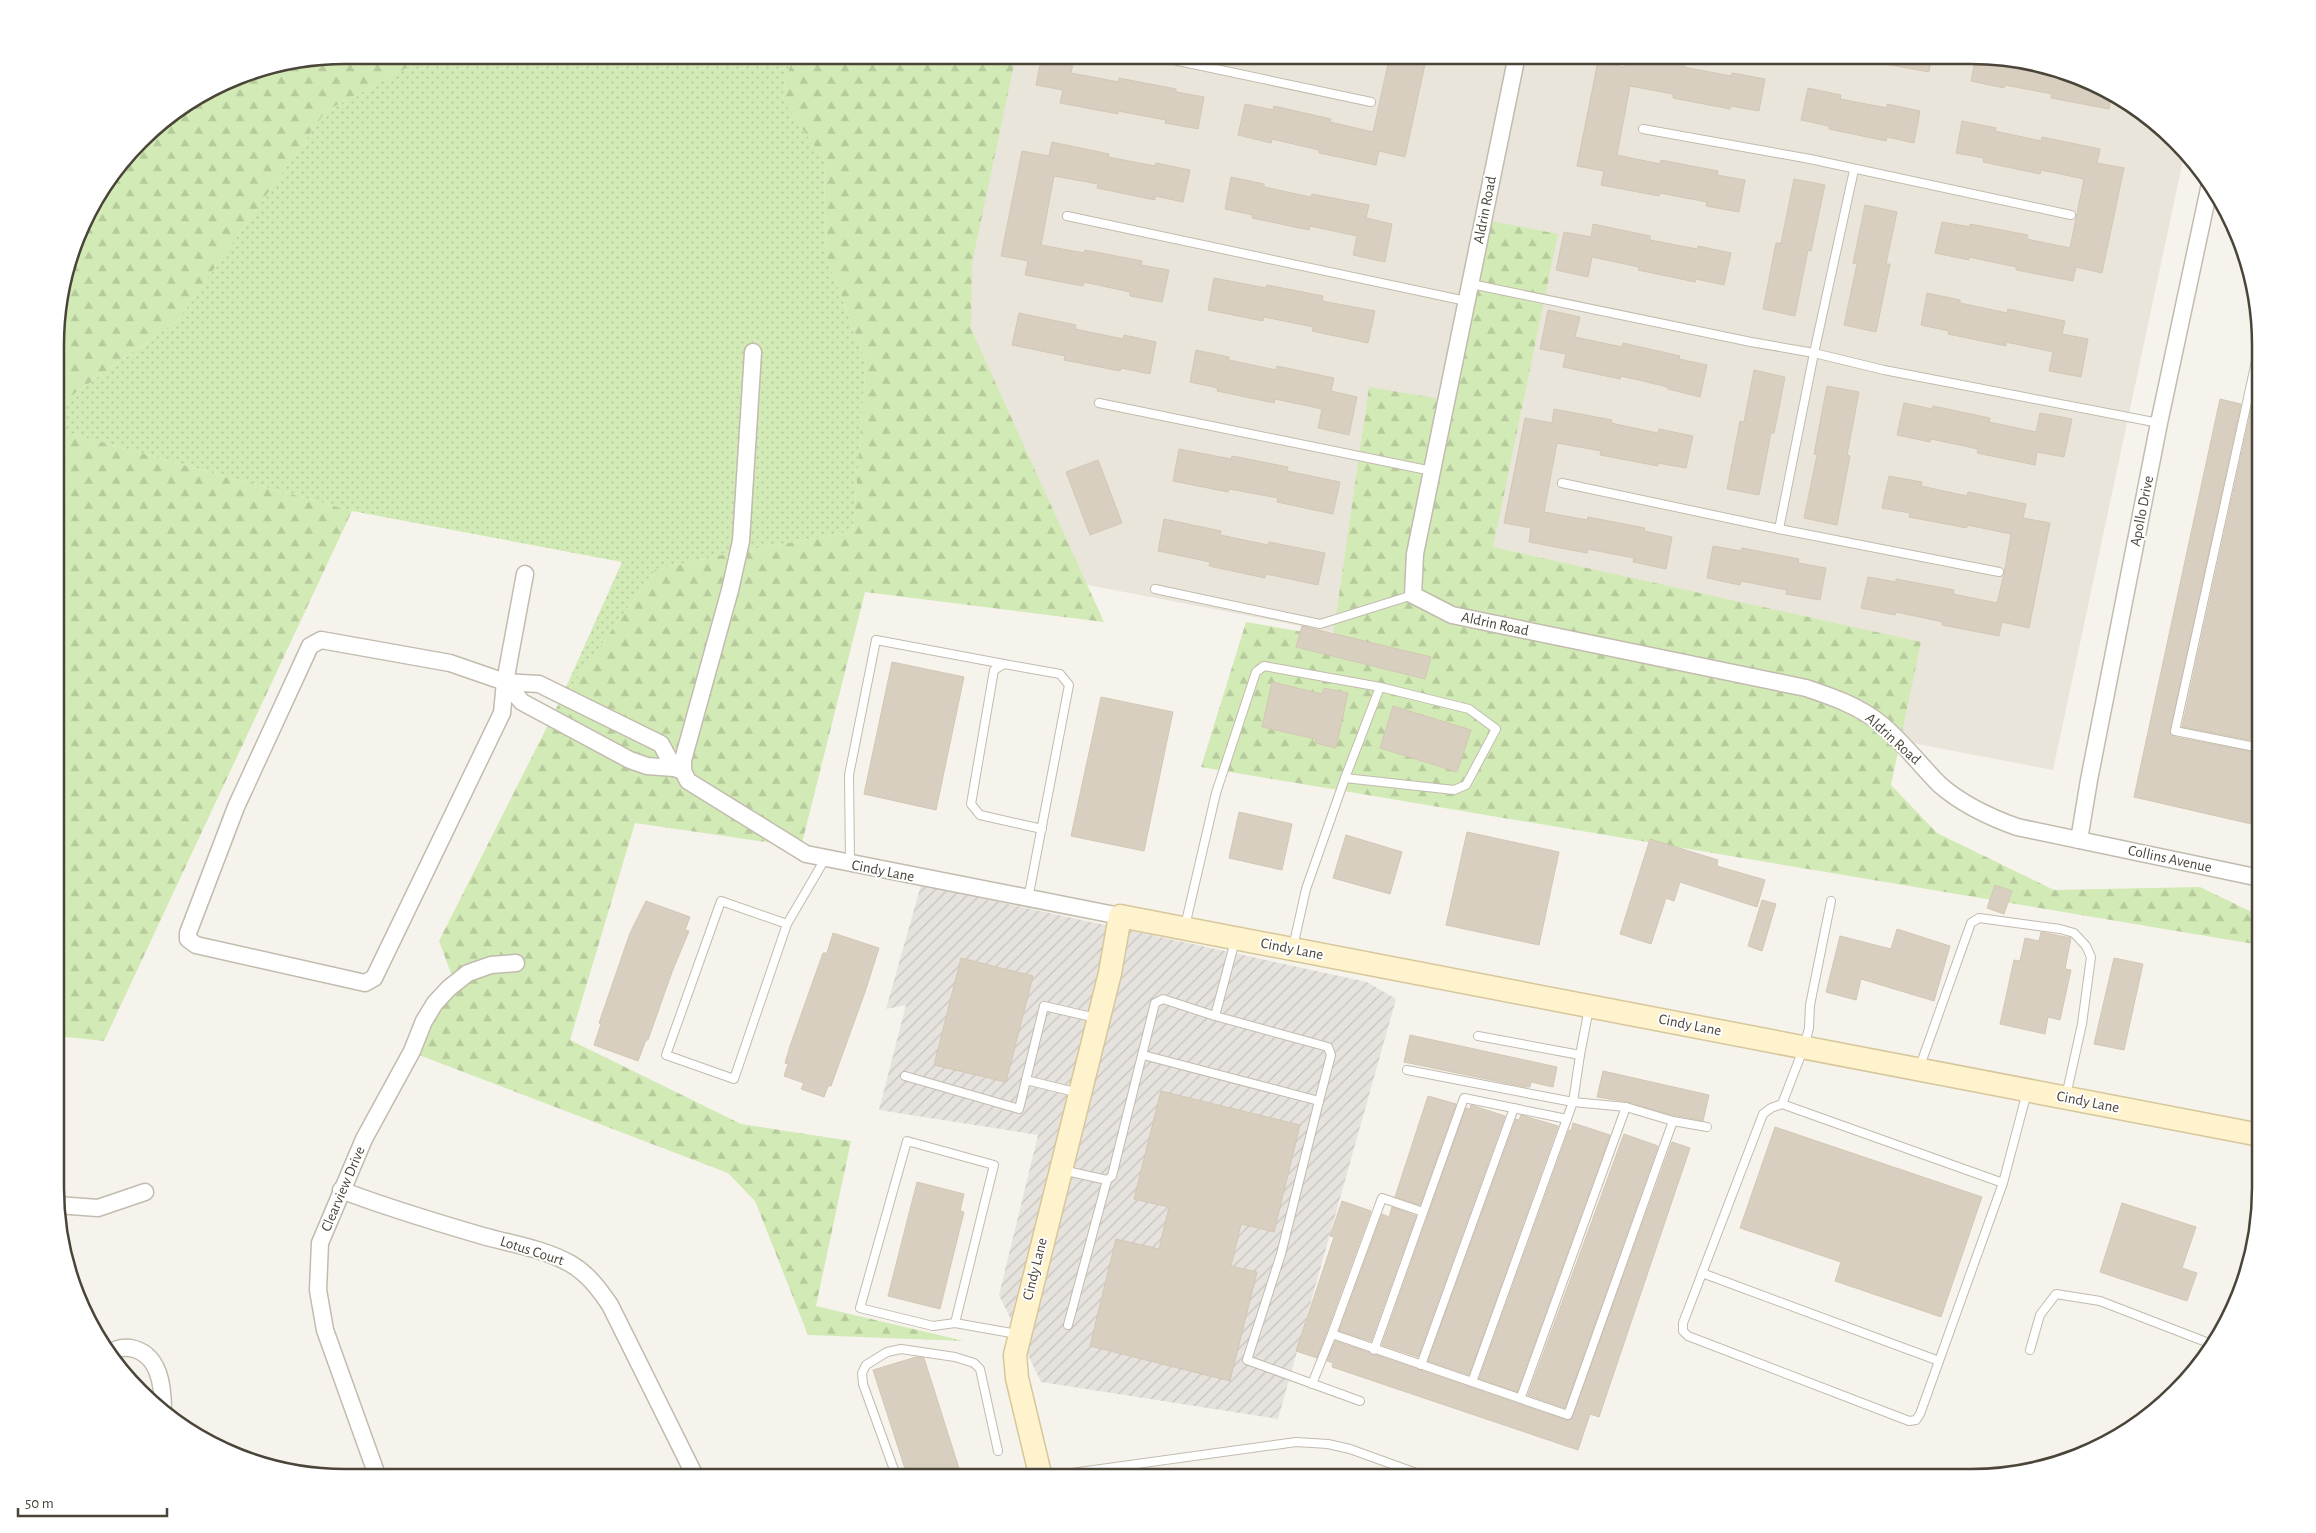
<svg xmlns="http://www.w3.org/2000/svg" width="2316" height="1533" font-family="'Alegreya Sans',sans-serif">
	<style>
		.residential { fill: #eae5da }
		.industrial { fill: url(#industrial-furrows) }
		.grass { fill: url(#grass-dots) }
		.forest { fill: url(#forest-firs) }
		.building { fill: #d8cfc1; stroke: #d3c7b4 }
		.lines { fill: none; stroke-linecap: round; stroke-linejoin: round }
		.lane-casing { stroke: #c2bbae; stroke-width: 10 }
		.street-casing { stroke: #c2bbae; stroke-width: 19 }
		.secondary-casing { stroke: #d6c79b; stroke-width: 25 }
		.lane { stroke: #fff; stroke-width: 8 }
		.street { stroke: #fff; stroke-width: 16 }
		.secondary { stroke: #fff3cd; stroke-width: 22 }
		.labels { text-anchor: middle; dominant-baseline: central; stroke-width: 4; stroke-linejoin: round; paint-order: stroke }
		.street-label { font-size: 15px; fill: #4b4439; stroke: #fff }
		.rim { fill: none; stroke: #4b4439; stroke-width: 2.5 }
	</style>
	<defs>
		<pattern id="industrial-furrows" width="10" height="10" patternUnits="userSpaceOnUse" patternTransform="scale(1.25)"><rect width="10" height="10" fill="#e6e2dd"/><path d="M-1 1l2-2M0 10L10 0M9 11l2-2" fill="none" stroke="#c7c3be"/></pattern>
		<pattern id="grass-dots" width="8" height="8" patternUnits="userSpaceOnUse" patternTransform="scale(1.25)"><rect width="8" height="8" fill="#d2eab5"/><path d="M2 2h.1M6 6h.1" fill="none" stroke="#b6ca9c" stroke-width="1.8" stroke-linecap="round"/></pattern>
		<pattern id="forest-firs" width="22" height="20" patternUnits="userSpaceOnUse" patternTransform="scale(1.25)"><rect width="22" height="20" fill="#d2eab5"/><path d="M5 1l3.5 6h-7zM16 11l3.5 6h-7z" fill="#b6ca9c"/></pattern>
	</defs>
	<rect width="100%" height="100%" fill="#f6f3ec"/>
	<!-- residential -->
	<polygon class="residential" points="1009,55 1971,55 2064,70 2132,104 2185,151 2053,770 999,568 950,318"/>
	<!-- industrial -->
	<polygon class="industrial" points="921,885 1367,982 1396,999 1278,1419 1041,1382 999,1295 1038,1135 879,1110 906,1005 886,1009"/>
	<!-- grass -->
	<polygon class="grass" points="431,55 794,55 785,81 783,99 824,161 826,256 866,362 853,531 722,555 655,570 558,705 622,562 352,511 57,430 57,406 177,321 326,111"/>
	<!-- forest -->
	<g class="forest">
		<polygon points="345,55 431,55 326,111 177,321 57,406 57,307 85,216 154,127 234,77"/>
		<polygon points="794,55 1016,55 972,263 971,329 1104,622 865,592 801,847 635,823 570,1040 741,1124 851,1141 816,1306 964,1341 808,1335 755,1201 728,1173 403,1049 452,976 439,941 558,705 655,570 722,555 853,531 866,362 826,256 824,161 783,100 785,81"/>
		<polygon points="1481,219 1558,234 1493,547 1921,642 1891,785 1937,833 2054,890 2200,887 2260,916 2260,945 1201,767 1246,622 1333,637 1369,387 1446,400"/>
		<polygon points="57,430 352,511 104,1041 57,1036"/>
	</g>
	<!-- building -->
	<g class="building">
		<polygon points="1042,55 1075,55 1071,73 1119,82 1119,78 1176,89 1176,92 1204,97 1198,129 1165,123 1166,120 1118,111 1118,114 1060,103 1063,90 1036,85"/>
		<polygon points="1390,55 1427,55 1405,157 1379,151 1376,165 1319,153 1319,150 1272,139 1271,143 1238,135 1245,104 1273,110 1274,106 1331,119 1330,122 1373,132"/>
		<polygon points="1627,55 1641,55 1685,64 1684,67 1731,76 1732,73 1765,79 1759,111 1731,106 1730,109 1673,98 1673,94 1630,86 1617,155 1660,164 1661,160 1718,171 1717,175 1745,180 1739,212 1706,206 1707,202 1660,193 1659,196 1601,185 1604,171 1577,166 1598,61 1624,67"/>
		<polygon points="1881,55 1932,55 1929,72 1880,63"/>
		<polygon points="1976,56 2064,70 2112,94 2109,109 2051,98 2052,94 2005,85 2004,88 1971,81"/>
		<polygon points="1808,88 1841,95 1840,99 1887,108 1887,104 1920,111 1914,143 1887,137 1886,141 1829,129 1829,126 1801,120"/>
		<polygon points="1962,121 1996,128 1995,131 2041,141 2042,137 2100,149 2097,163 2124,168 2102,273 2076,267 2073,281 2016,270 2016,267 1969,257 1969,260 1935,253 1942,222 1970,227 1970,224 2028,235 2027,239 2070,248 2084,179 2041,170 2040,174 1983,162 1984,158 1956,153"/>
		<polygon points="1052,142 1109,154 1108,157 1155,166 1156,163 1190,170 1183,202 1155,196 1155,200 1097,188 1098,184 1054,176 1041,245 1084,253 1085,250 1142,261 1141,265 1169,270 1162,302 1130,296 1130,292 1084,282 1083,286 1025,275 1028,261 1001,256 1022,151 1049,156"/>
		<polygon points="1231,177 1264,184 1264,187 1311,197 1312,194 1369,205 1366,218 1392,224 1385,262 1353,255 1357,236 1310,226 1309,230 1252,218 1253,215 1225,209"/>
		<polygon points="1794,179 1825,185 1811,251 1808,250 1795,316 1763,309 1776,243 1781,243"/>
		<polygon points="1865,205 1897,212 1886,264 1890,264 1876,332 1844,325 1857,264 1853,263"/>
		<polygon points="1593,224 1650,236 1650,240 1697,249 1698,246 1731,253 1724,285 1696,279 1695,282 1638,270 1639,267 1592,257 1588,277 1556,270 1564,232 1591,237"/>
		<polygon points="1214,278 1266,288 1267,285 1323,296 1322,301 1375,311 1368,343 1312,331 1313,327 1264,317 1263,321 1208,310"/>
		<polygon points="1927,293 1960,300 1960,303 2007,313 2008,309 2065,321 2062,334 2088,339 2081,377 2049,371 2053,352 2006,342 2006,346 1948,334 1949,331 1921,325"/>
		<polygon points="1548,310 1580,317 1575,337 1622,347 1623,343 1680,356 1679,359 1707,365 1700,397 1668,389 1668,387 1621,376 1620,379 1563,367 1566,354 1540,349"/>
		<polygon points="1019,313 1076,325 1075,329 1123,339 1124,335 1156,342 1150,374 1121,368 1120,371 1064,360 1065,356 1012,345"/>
		<polygon points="1196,350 1229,357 1229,360 1276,370 1277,366 1334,378 1331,391 1357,397 1349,435 1318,428 1322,409 1275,399 1274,403 1217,391 1218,388 1190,382"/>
		<polygon points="1754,370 1785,377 1774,433 1771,433 1759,495 1727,489 1740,421 1744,422"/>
		<polygon points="1827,386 1859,392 1847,455 1850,456 1837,525 1804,518 1817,455 1814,454"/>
		<polygon points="2220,399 2241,404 2170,732 2174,737 2260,753 2260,826 2134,797"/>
		<polygon points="1904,403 1932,409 1933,406 1990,418 1989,422 2036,432 2040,413 2072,419 2064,457 2037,452 2035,465 1977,453 1978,449 1931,439 1930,442 1897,435"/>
		<polygon points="2252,406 2260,408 2260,742 2182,727"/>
		<polygon points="1554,409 1612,420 1611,423 1658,433 1659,429 1693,436 1686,468 1658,463 1658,466 1600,455 1601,451 1557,443 1544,512 1587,520 1588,517 1645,528 1644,531 1672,537 1666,569 1633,562 1634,558 1587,549 1587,553 1529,542 1531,528 1504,523 1525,418 1552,423"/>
		<polygon points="1179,449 1231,459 1232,456 1288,467 1287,471 1340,482 1333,514 1277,502 1278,498 1229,489 1228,492 1173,481"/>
		<polygon points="1098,460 1122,523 1090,535 1066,472"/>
		<polygon points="1889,476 1922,482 1921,486 1967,496 1968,492 2026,504 2023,518 2050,523 2029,628 2002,622 1999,636 1942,625 1943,622 1896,612 1895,615 1861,608 1868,577 1896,582 1896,579 1954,590 1953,594 1997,603 2004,574 2011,534 1967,525 1967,528 1909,517 1910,513 1882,508"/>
		<polygon points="1164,519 1221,531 1220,535 1268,545 1269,542 1325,553 1318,585 1266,574 1265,578 1209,566 1210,562 1158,551"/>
		<polygon points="1713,546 1741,551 1742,548 1799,559 1798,563 1826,568 1820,600 1786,594 1787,590 1741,581 1740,585 1707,578"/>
		<polygon points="1302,626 1431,657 1425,679 1296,647"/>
		<polygon points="892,662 964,677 936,810 864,794"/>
		<polygon points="1272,682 1322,694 1324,688 1348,693 1336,748 1315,743 1316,739 1262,727"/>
		<polygon points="1101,697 1173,712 1144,851 1071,836"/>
		<polygon points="1393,706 1471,730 1457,772 1380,748"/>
		<polygon points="1239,812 1292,824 1282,870 1229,858"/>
		<polygon points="1467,832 1559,852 1539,945 1446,925"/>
		<polygon points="1346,835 1402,852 1390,894 1333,878"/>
		<polygon points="1650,839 1718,860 1717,866 1765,880 1757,907 1680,882 1674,901 1666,898 1651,944 1620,934"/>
		<polygon points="1995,885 2012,891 2004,914 1987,908"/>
		<polygon points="1762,900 1776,904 1762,951 1748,946"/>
		<polygon points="646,901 690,917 685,930 689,931 672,972 648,1040 646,1040 638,1061 594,1045 601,1024 599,1023 630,933"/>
		<polygon points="1897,929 1950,946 1934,1001 1861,979 1856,1000 1826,992 1840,936 1891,949"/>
		<polygon points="2041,932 2071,938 2065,969 2071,970 2060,1020 2048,1017 2045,1034 2000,1024 2014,960 2020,961 2025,938 2039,941"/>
		<polygon points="833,933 879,948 865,992 831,1086 828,1086 824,1097 801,1089 804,1083 784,1076 788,1064 785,1063 791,1043 823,953 827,953"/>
		<polygon points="961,958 1033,976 1006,1082 934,1065"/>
		<polygon points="2114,958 2143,964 2124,1050 2094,1044"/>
		<polygon points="1410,1035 1557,1067 1553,1087 1531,1082 1530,1087 1525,1087 1404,1062"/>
		<polygon points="1603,1071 1709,1095 1703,1121 1668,1114 1627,1102 1597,1097"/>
		<polygon points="1161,1091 1300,1125 1274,1232 1241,1224 1231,1266 1257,1272 1230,1381 1090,1346 1116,1239 1159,1249 1169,1207 1134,1199"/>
		<polygon points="1428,1096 1456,1104 1420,1205 1395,1197"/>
		<polygon points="1471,1105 1505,1116 1418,1357 1382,1345 1466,1108 1470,1109"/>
		<polygon points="1521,1115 1558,1126 1469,1375 1428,1361 1516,1119 1519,1120"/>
		<polygon points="1573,1123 1610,1135 1517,1392 1479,1379 1569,1130 1571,1131"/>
		<polygon points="1775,1127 1982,1197 1941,1317 1835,1281 1841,1262 1740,1228"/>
		<polygon points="1624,1134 1658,1146 1565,1408 1528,1395"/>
		<polygon points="1672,1142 1690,1148 1599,1417 1590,1414 1578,1450 1332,1367 1333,1363 1327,1361 1335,1341 1566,1420 1571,1420"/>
		<polygon points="917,1182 964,1194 960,1211 964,1212 940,1309 888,1296"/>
		<polygon points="1342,1201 1371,1211 1317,1358 1296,1351 1334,1237 1330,1236"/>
		<polygon points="2122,1203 2196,1227 2182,1268 2197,1273 2187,1301 2100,1272"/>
		<polygon points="1392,1207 1416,1216 1371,1341 1339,1331 1382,1214 1389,1217"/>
		<polygon points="916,1357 924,1358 962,1478 908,1478 873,1370"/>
	</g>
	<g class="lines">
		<defs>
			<g id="lane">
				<polyline points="1150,55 1371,102"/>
				<polyline points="1643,129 1810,159 2071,215"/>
				<polyline points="1067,216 1466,301"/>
				<polyline points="1471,284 1751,342 1814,353 1884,370 2159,423"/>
				<polyline points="2260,343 2175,731 2260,748"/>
				<polyline points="1099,403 1432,471"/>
				<polyline points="1562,483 1779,529 1999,572"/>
				<polyline points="1779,529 1814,353 1854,170"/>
				<polyline points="1155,589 1320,624 1413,595"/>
				<polyline points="1345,778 1380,687"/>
				<polyline points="850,862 849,775 876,640 1004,664"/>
				<polyline points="1028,899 1069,685 1060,674 1004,664 994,670 971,804 980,815 1042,829"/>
				<polyline points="1831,901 1810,1005 1809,1028 1804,1047 1782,1104 1771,1108 1763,1114 1683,1323 1683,1331 1688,1336 1909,1421 1916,1420 1920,1414 2003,1183 2027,1092"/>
				<polyline points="787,924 721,901 666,1055 734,1079 787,924 825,859"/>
				<polyline points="1185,926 1216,793 1256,672 1264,666 1380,687 1469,709 1496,729 1466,785 1454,790 1345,778 1306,889 1293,947"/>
				<polyline points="1478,1036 1580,1055 1589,1008"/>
				<polyline points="1143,1055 1319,1101 1331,1055 1328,1047 1215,1016"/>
				<polyline points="1580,1055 1573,1102 1626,1107 1673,1121 1707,1127"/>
				<polyline points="1920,1066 1971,923 1979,918 2060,929 2074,933 2086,946 2091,957 2082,1024 2066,1096"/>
				<polyline points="1407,1070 1573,1102 1472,1382"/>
				<polyline points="905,1076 1019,1109 1026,1080"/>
				<polyline points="1079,1093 1026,1080 1044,1006 1096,1018"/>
				<polyline points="1319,1101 1281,1254 1247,1360 1360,1401"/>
				<polyline points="1782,1104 2003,1183"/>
				<polyline points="1062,1170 1107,1180 1112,1176 1155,1003 1163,999 1215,1016 1235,941"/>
				<polyline points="1423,1212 1382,1198 1332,1334 1568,1415 1673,1121"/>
				<polyline points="1702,1273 1939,1361"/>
				<polyline points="955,1323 994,1165 907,1141 860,1308 933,1326 955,1323 1017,1334"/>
				<polyline points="1068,1325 1107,1180"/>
				<polyline points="1374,1350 1464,1098 1567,1119"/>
				<polyline points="2030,1350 2040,1315 2056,1294 2100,1301 2214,1345"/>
				<polyline points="1421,1365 1514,1108"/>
				<polyline points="1312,1384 1332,1334"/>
				<polyline points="1521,1397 1626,1107"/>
				<polyline points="1043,1477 1296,1442 1328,1444 1350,1449 1430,1478"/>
				<polyline points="897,1478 863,1384 862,1373 866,1365 887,1352 901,1349 955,1357 974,1363 980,1369 998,1451"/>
			</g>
			<g id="street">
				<path d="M 1517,55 L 1415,554 L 1413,595 L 1452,615 L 1806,688 C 1833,697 1859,706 1881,724 C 1903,742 1920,765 1940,785 C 1963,805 1989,817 2017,827 L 2260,878"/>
				<polyline points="753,352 741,541 730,590 683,760 683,771 688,781 806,854 1120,916"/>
				<polyline points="505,682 450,663 321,640 310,646 305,657 236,807 188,933 188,939 196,945 365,983 374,978 502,713 505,682 525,574"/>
				<polyline points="674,768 661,744 539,684 505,682 522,702 630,760 647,766 674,768 683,771"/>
				<polyline points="2079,840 2089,780 2159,423 2210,184"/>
				<path d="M 341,1190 C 388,1208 435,1222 483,1236 C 512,1244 545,1249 571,1264 C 588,1274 599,1289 610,1305 L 696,1478"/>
				<polyline points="57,1205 98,1208 145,1192"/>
				<path d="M 109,1354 C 116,1348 122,1347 130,1348 C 160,1353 163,1387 163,1411"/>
				<polyline points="378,1478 325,1330 318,1290 320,1243 364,1139 412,1051 424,1021 435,1003 449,988 468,973 491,965 516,963"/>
			</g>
			<polyline id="secondary" points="1041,1478 1017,1378 1015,1355 1110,973 1120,916 2260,1135"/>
		</defs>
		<!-- lane casing -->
		<use href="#lane" class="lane-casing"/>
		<!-- street casing -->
		<use href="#street" class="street-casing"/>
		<!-- secondary casing -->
		<use href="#secondary" class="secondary-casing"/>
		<!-- lane -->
		<use href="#lane" class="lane"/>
		<!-- street -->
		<use href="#street" class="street"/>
		<!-- secondary -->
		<use href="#secondary" class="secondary"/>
	</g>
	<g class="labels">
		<!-- street labels -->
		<g class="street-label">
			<text transform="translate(1485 210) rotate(-79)">Aldrin Road</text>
			<text transform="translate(2142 511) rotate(-79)">Apollo Drive</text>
			<text transform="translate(1495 624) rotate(12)">Aldrin Road</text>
			<text transform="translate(1893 739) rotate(42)">Aldrin Road</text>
			<text transform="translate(2170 859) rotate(12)">Collins Avenue</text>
			<text transform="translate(883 871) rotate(11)">Cindy Lane</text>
			<text transform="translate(1292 949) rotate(11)">Cindy Lane</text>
			<text transform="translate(1690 1025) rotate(11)">Cindy Lane</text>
			<text transform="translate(2088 1102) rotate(11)">Cindy Lane</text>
			<text transform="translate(343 1189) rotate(-67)">Clearview Drive</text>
			<text transform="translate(532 1251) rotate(18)">Lotus Court</text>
			<text transform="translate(1035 1269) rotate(-76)">Cindy Lane</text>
		</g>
	</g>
	<!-- crop -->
	<path d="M0 0H2316V1533H0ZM345 64H1971A281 281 0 0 1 2252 345V1188A281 281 0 0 1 1971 1469H345A281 281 0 0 1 64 1188V345A281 281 0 0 1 345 64Z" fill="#fff" fill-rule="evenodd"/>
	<path class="rim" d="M345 64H1971A281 281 0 0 1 2252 345V1188A281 281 0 0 1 1971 1469H345A281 281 0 0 1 64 1188V345A281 281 0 0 1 345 64Z"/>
	<!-- scale -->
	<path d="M18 1508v8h149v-8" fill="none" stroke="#4b4439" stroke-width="2.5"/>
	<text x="25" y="1508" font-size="15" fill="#4b4439" stroke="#ffffff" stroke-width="4" paint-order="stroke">50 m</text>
</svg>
